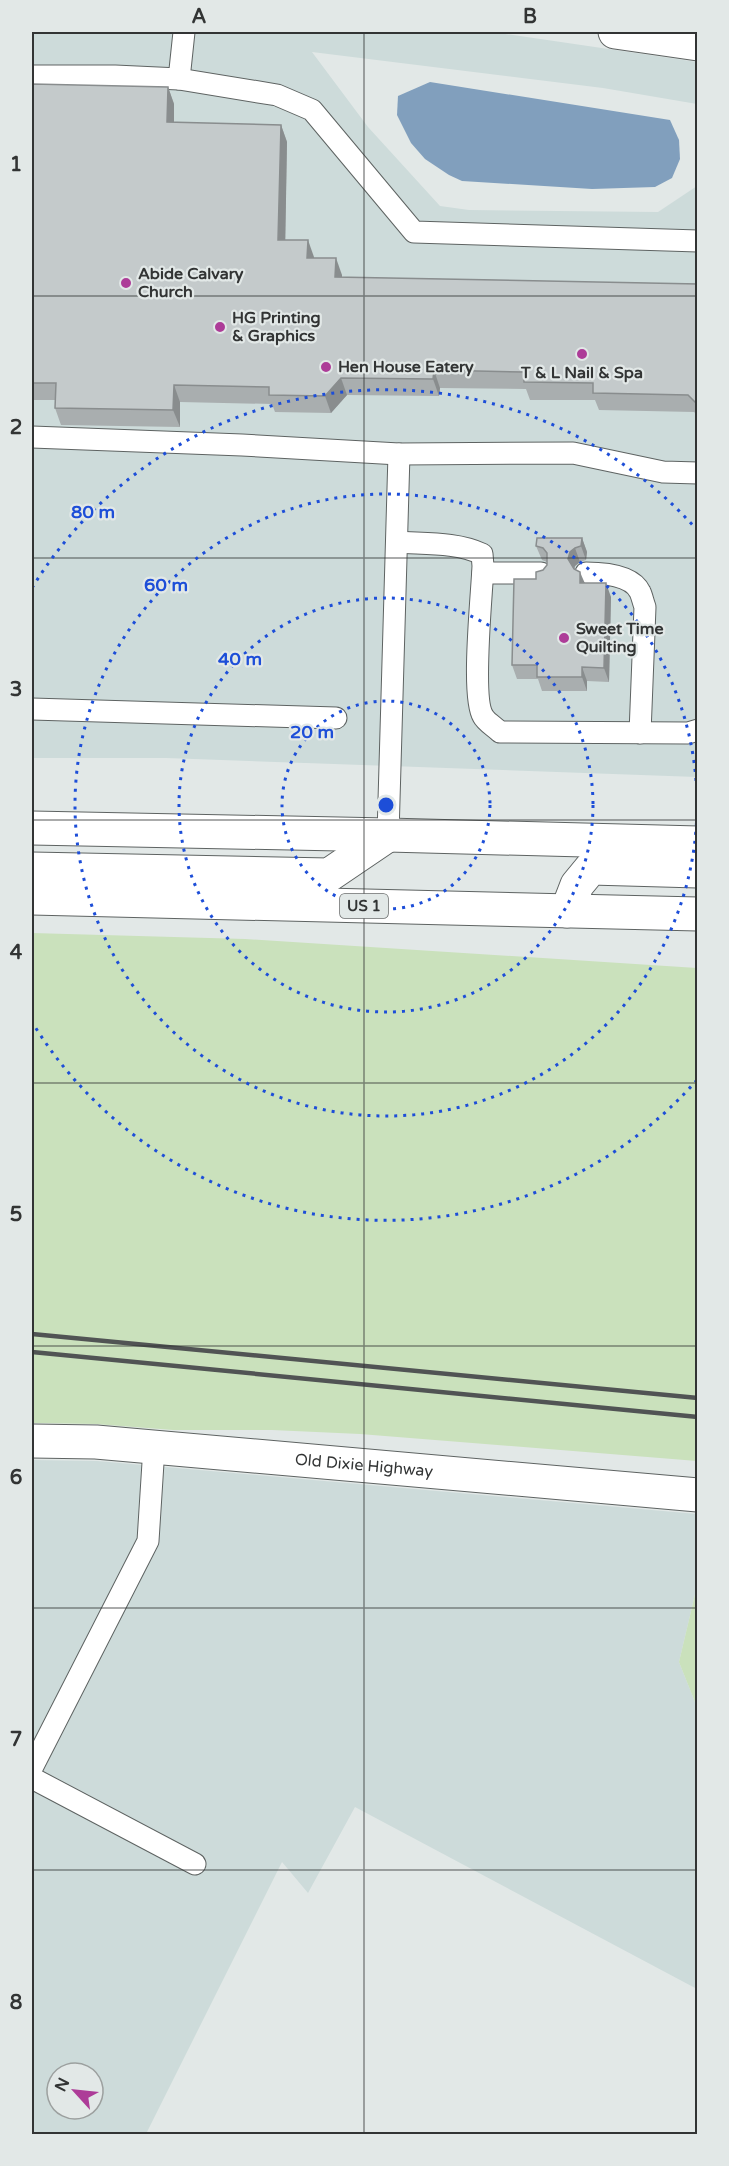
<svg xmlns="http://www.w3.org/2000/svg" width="729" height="2166" font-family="'Varela Round',sans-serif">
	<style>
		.built { fill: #cddbda; fill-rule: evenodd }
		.green { fill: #cae1bc }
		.water { fill: #819fbd }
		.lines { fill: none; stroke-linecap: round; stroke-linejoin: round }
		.service-casing { stroke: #5e6362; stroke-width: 23 }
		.minor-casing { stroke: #5e6362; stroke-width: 35 }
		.tertiary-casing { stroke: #5e6362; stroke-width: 35 }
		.primary-casing { stroke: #5e6362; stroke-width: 35 }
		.service { stroke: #fff; stroke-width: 21 }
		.minor { stroke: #fff; stroke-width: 33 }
		.tertiary { stroke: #fff; stroke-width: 33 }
		.primary { stroke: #fff; stroke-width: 33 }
		.rail { stroke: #515454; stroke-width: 4.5 }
		.wall { fill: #a9aeaf }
		.shaded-wall { fill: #898d8e }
		.building { fill: #c4cacb; stroke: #898d8e; stroke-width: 1.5 }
		.grid { fill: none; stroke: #323434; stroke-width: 1.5; stroke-opacity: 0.55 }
		.ring { fill: none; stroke: #1d4ed8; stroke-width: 3; stroke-dasharray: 3 6 }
		.poi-dot { fill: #ad3c98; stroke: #e2e8e7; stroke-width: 2 }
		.labels { text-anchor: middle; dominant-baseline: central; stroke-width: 4.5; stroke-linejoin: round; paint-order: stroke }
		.shield { fill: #e2e8e7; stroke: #676a6a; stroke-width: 1.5 }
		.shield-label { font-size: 15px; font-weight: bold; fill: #323434 }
		.poi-label { font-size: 16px; font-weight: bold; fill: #323434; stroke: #e2e8e7; text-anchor: start }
		.street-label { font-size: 16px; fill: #323434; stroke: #e2e8e7 }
		.centre { fill: #1d4ed8; stroke: #e2e8e7; stroke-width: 3 }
		.ring-label { font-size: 18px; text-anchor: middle; font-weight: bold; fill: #1d4ed8; stroke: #e2e8e7; stroke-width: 4.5; stroke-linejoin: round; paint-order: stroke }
		.neatline { fill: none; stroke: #323434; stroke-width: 2 }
		.grid-label { font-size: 20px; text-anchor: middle; font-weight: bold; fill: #323434 }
	</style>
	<rect width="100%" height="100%" fill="#e2e8e7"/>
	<!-- built -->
	<g class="built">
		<polygon points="32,32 492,32 697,62 697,104 603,88 312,52 368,127 440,206 469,210 658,212 697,186 697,777 166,758 32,758"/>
		<path d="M 32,1460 L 97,1461 L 697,1514 L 697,1586 L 679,1662 L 697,1707 L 697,1989 L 355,1807 L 308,1893 L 282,1862 L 146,2134 L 32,2134 ZM 57,2073 L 93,2073 L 93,2109 L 57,2109 Z"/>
	</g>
	<!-- green -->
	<g class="green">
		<polygon points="32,933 245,939 697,968 697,1461 360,1434 272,1430 173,1430 95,1424 32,1423"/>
		<polygon points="697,1586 697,1707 679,1662"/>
	</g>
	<!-- water -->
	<polygon class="water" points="430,82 670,120 679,140 680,159 672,178 655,187 592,189 462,181 449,175 425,159 411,143 397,115 398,96"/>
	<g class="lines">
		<defs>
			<g id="service">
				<polyline points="32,76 115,76 179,79 277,95 312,110 414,232 698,241"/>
				<polyline points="179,79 184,32"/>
				<polyline points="32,437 242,445 399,454 573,453 663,472 698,473"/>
				<path d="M 397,542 C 425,544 457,542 482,554 L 483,566 C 482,593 471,697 483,716 C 486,722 495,727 500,732 L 688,733 L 698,730"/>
				<polyline points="483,573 541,573"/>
				<path d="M 586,573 C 603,573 632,575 640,592 C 642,596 643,602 645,607 L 640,733"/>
				<polyline points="32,709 336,718"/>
				<polyline points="388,835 399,454"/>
				<polyline points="32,1768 148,1541 154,1447"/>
				<polyline points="32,1778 195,1864"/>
			</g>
			<g id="minor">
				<path id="s1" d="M 32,1441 L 96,1442 L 698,1495"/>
			</g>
			<polyline id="tertiary" points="615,32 698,44"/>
			<g id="primary">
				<polyline points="32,828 388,835 698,843"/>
				<polyline points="32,869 329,875 388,835"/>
				<polyline points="32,898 698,914"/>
				<polyline points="567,911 577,885 591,868 698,871"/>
			</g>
		</defs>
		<!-- service casing -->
		<use href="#service" class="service-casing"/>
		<!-- minor casing -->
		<use href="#minor" class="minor-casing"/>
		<!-- tertiary casing -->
		<use href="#tertiary" class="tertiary-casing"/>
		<!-- primary casing -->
		<use href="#primary" class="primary-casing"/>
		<!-- service -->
		<use href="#service" class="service"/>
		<!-- minor -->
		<use href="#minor" class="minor"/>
		<!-- tertiary -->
		<use href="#tertiary" class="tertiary"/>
		<!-- primary -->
		<use href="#primary" class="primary"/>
		<!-- rail -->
		<g class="rail">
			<polyline points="32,1334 698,1398"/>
			<polyline points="32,1352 698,1417"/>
		</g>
	</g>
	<!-- wall -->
	<g class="wall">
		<polygon points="32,84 168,87 174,104 174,123 281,125 287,142 285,240 342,275 342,277 698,284 698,415 694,412 599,410 595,400 530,400 526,389 440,388 439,396 347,395 331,413 275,412 272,404 180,402 180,427 61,425 55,408 55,400 32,400"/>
		<polygon points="582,538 587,552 586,560 580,562 575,566 574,570 585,583 611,597 609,682 587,681 587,691 542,691 538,679 517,679 512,665 536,579 547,565 547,562 542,560 536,546"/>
	</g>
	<!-- shaded-wall -->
	<g class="shaded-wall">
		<polygon points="168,87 174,104 174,140 167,122"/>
		<polygon points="281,125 287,142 285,257 278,240"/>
		<polygon points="308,240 314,257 313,275 307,258"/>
		<polygon points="336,258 342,275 342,294 335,277"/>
		<polygon points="434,370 440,388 439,396 433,379"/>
		<polygon points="341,378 347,395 331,413 325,396"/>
		<polygon points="174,385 180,402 180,427 173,410"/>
		<polygon points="582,538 587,552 586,560 581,546"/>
		<polygon points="575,548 580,562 575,566 573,573 568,559 570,552"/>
		<polygon points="580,572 586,586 580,583"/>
		<polygon points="606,583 611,597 609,682 604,668"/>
		<polygon points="582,667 587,681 587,691 582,677"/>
	</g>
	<!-- building -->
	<g class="building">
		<polygon points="32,84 168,87 167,122 281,125 278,240 308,240 307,258 336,258 335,277 698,284 698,405 688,395 593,393 593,383 524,382 524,372 434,370 433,379 341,378 325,396 269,395 269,387 174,385 173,410 55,408 56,383 32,383"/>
		<polygon points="537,538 582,538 581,546 575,548 570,552 568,559 574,569 580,572 580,583 606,583 604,668 582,667 582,677 537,677 537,665 512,665 514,579 536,579 536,572 543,570 547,565 547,553 543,548 536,546"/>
	</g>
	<!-- grid -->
	<path class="grid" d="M 364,32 L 364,2134M 32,296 L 698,296M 32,558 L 698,558M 32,820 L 698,820M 32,1083 L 698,1083M 32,1346 L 698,1346M 32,1608 L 698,1608M 32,1870 L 698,1870"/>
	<!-- distance rings -->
	<g class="ring">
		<circle cx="386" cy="805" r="104"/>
		<circle cx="386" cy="805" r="207"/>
		<circle cx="386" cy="805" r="311"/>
		<path d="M697 1080A415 415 0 0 1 32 1022M32 588A415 415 0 0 1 697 530"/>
	</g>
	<!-- markers -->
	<g class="poi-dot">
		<circle cx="126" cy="283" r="6"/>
		<circle cx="220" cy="327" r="6"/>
		<circle cx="582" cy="354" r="6"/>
		<circle cx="326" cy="367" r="6"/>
		<circle cx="564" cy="638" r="6"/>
	</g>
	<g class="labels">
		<!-- shield labels -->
		<rect class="shield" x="340" y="894" width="48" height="24" rx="4.5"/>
		<g class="shield-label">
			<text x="364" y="906">US 1</text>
		</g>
		<!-- poi labels -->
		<g class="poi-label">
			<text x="138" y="274">Abide Calvary<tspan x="138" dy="18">Church</tspan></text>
			<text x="232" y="318">HG Printing<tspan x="232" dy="18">&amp; Graphics</tspan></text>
			<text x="338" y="367">Hen House Eatery</text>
			<text x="582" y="373" text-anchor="middle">T &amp; L Nail &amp; Spa</text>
			<text x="576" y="629">Sweet Time<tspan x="576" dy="18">Quilting</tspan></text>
		</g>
		<!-- street labels -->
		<g class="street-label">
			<text stroke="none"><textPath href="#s1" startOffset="333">Old Dixie Highway</textPath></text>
		</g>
	</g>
	<circle cx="386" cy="805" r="9" class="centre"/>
	<g class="ring-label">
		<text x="93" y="518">80 m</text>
		<text x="166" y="591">60 m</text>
		<text x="240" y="665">40 m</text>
		<text x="312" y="738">20 m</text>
	</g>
	<!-- border -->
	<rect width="729" height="2166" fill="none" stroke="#e2e8e7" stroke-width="66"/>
	<!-- north arrow -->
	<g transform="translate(75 2091) rotate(297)"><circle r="28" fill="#e2e8e7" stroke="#9ca09f" stroke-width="1.5"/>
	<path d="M0-4.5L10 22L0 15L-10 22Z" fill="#ad3c98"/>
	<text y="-9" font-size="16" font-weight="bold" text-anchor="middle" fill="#323434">N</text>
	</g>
	<rect x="33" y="33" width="663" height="2100" class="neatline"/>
	<g class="grid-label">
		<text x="199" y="23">A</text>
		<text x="530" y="23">B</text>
		<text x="16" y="171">1</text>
		<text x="16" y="434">2</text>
		<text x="16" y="696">3</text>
		<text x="16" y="959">4</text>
		<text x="16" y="1221">5</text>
		<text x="16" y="1484">6</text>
		<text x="16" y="1746">7</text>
		<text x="16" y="2009">8</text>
	</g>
</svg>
